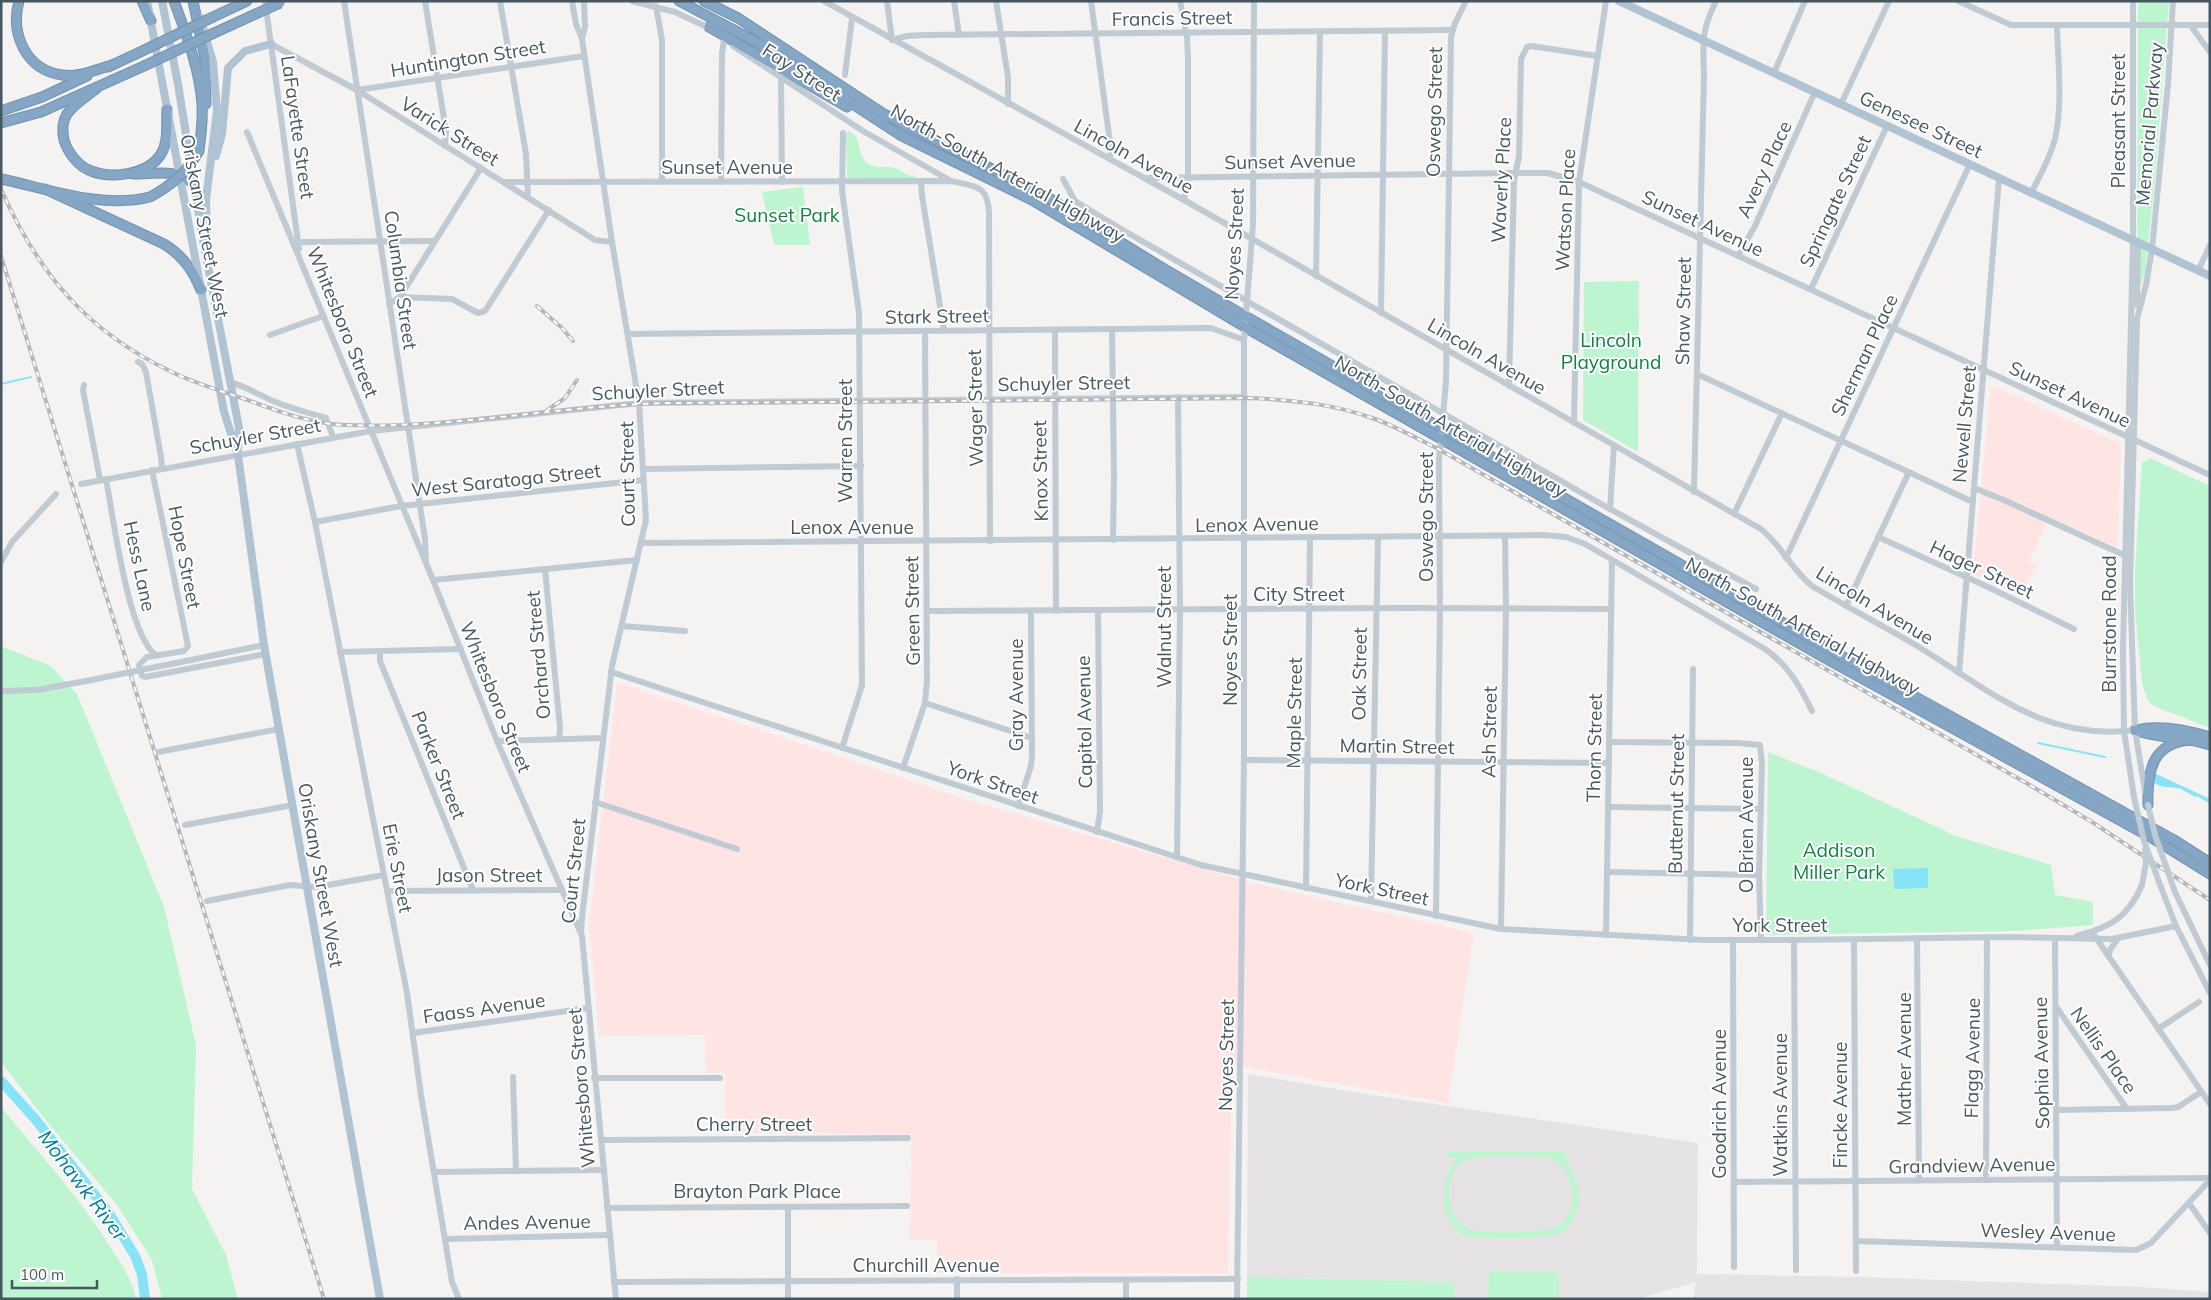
<svg xmlns="http://www.w3.org/2000/svg" width="2211" height="1300" font-family="Mulish,sans-serif">
	<style>
		.education { fill: #e6e3e4 }
		.medical { fill: #fee4e3 }
		.green { fill: #bef5d1; fill-rule: evenodd }
		.water { fill: #87e4f6 }
		.lines { fill: none; stroke-linecap: round; stroke-linejoin: round }
		.stream { stroke: #87e4f6; stroke-width: 2 }
		.river { stroke: #87e4f6; stroke-width: 10 }
		.highway-casing { stroke: #7092b1; stroke-width: 11 }
		.minor { stroke: #bfcad3; stroke-width: 6 }
		.major { stroke: #b0c3d3; stroke-width: 8 }
		.highway { stroke: #85a7c5; stroke-width: 9 }
		.rail-casing { stroke: #b4b8bd; stroke-width: 4 }
		.rail { stroke: #fff; stroke-width: 2; stroke-dasharray: 5.5; stroke-linecap: butt }
		.highway-bridge-casing { stroke: #7092b1; stroke-width: 11; stroke-linecap: butt }
		.minor-bridge { stroke: #bfcad3; stroke-width: 6 }
		.highway-bridge { stroke: #85a7c5; stroke-width: 9 }
		.labels { text-anchor: middle; dominant-baseline: central; stroke-width: 4; stroke-linejoin: round; paint-order: stroke }
		.street-label { font-size: 19px; fill: #475762; stroke: #fff }
		.park-label { font-size: 19px; fill: #0d8243; stroke: #fff }
		.water-label { font-size: 20px; font-style: italic; fill: #03819b; stroke: #fff }
	</style>
	<rect width="100%" height="100%" fill="#f5f2f2"/>
	<!-- education -->
	<polygon class="education" points="1248,1074 1359,1093 1698,1143 1697,1274 1858,1277 2141,1287 2210,1292 2210,1299 1693,1299 1696,1282 1638,1299 1454,1299 1454,1282 1247,1277"/>
	<!-- medical -->
	<g class="medical">
		<polygon points="1991,385 2121,444 2118,548 2049,517 2029,561 2036,565 2021,597 1973,573"/>
		<polygon points="617,682 968,800 1252,883 1474,933 1448,1103 1232,1065 1228,1273 938,1273 937,1240 910,1240 912,1135 725,1132 725,1073 706,1073 705,1035 599,1036 589,926"/>
	</g>
	<!-- green -->
	<g class="green">
		<polygon points="2138,1 2169,1 2154,188 2145,273 2137,295"/>
		<path d="M 849,131 L 856,136 C 861,149 859,164 877,167 C 883,168 888,166 894,168 C 903,170 906,178 916,175 L 916,179 L 847,178 L 846,133 Z"/>
		<polygon points="803,187 810,245 774,245 762,192"/>
		<polygon points="1639,281 1638,452 1583,420 1584,282"/>
		<polygon points="2150,458 2210,486 2210,728 2156,707 2149,702 2142,684 2135,610 2135,568 2142,463"/>
		<polygon points="1,646 51,666 77,694 164,907 196,1045 192,1189 226,1255 238,1299 162,1299 152,1260 117,1205 44,1118 1,1062"/>
		<polygon points="1768,752 1821,773 1956,836 2051,865 2055,895 2093,902 2093,925 2015,931 1766,935"/>
		<path d="M 1,1107 C 39,1154 80,1197 111,1248 C 122,1265 132,1279 136,1299 L 1,1299 Z"/>
		<path d="M 1448,1151 L 1566,1151 C 1566,1171 1585,1180 1577,1209 C 1574,1219 1569,1228 1560,1233 C 1549,1239 1476,1240 1465,1235 C 1436,1222 1439,1176 1459,1158 L 1448,1158 ZM 1544,1157 C 1576,1162 1582,1212 1558,1226 C 1546,1234 1494,1231 1477,1231 C 1446,1230 1438,1172 1467,1160 C 1483,1154 1525,1157 1544,1157 Z"/>
		<polygon points="1489,1271 1555,1272 1559,1276 1559,1299 1488,1299"/>
		<polygon points="1247,1277 1454,1282 1454,1299 1247,1299"/>
	</g>
	<!-- water -->
	<g class="water">
		<path d="M 2152,772 L 2210,799 L 2210,804 C 2202,799 2193,793 2185,790 C 2171,785 2163,791 2151,780 Z"/>
		<polygon points="1928,868 1928,888 1894,889 1893,869"/>
	</g>
	<g class="lines">
		<!-- stream -->
		<g class="stream">
			<polyline points="1,384 31,377"/>
			<polyline points="2038,743 2105,757"/>
			<polyline points="2183,789 2196,796"/>
		</g>
		<!-- river -->
		<polyline class="river" points="1,1081 36,1120 109,1213 135,1256 142,1274 145,1299"/>
		<defs>
			<g id="highway">
				<path d="M 19,1 C 10,34 26,70 62,75 C 78,78 97,69 112,65"/>
				<polyline points="142,1 151,21"/>
				<path d="M 174,1 C 186,34 200,70 202,105 C 203,120 201,136 199,151"/>
				<polyline points="193,1 205,58 206,104"/>
				<polyline points="679,1 762,45 900,135 1032,200 1250,330 1825,658 2152,838 2210,874"/>
				<polyline points="704,1 738,18 884,114 1049,198 1161,267 1238,312 1829,649 2174,840 2210,863"/>
				<polyline points="213,17 247,1"/>
				<polyline points="709,27 847,107"/>
				<polyline points="214,33 249,17"/>
				<polyline points="108,67 138,53"/>
				<path d="M 96,89 C 87,96 74,104 67,114 C 62,122 62,131 64,140 C 68,153 78,166 91,171 C 112,179 148,175 161,154 C 169,141 166,123 167,109"/>
				<polyline points="1,111 42,97 87,76"/>
				<polyline points="1,123 41,112 144,66"/>
				<path d="M 134,174 C 154,174 180,168 193,184"/>
				<path d="M 1,179 C 49,189 101,209 150,197"/>
				<path d="M 45,189 L 164,244 C 183,256 192,269 201,290"/>
				<path d="M 2135,730 C 2159,739 2185,736 2210,745"/>
				<path d="M 2136,730 C 2160,724 2187,730 2210,737"/>
				<path d="M 2148,805 C 2147,771 2152,742 2192,740"/>
			</g>
		</defs>
		<!-- highway casing -->
		<use href="#highway" class="highway-casing"/>
		<!-- minor -->
		<g class="minor">
			<polyline points="265,1 299,249"/>
			<polyline points="344,1 425,539 426,561"/>
			<polyline points="425,1 446,131 445,146"/>
			<polyline points="500,1 526,154 528,197"/>
			<polyline points="572,1 576,24 582,39 612,242 639,403 646,520 612,666 582,917 581,933"/>
			<polyline points="632,1 675,12 711,29"/>
			<path d="M 824,1 L 1184,200 L 1761,529 C 1781,545 1791,569 1812,586 C 1845,606 1880,624 1914,644 C 1987,688 2043,742 2135,730"/>
			<polyline points="887,1 892,40"/>
			<polyline points="954,1 959,35"/>
			<polyline points="996,1 1008,77 1008,104"/>
			<polyline points="1091,1 1111,150 1110,159"/>
			<polyline points="1180,1 1187,37 1188,58 1188,177 1184,200"/>
			<polyline points="1958,1 2011,25 2210,25"/>
			<polyline points="2133,1 2133,240 2123,649 2124,731 2134,797"/>
			<polyline points="656,6 662,40 662,182"/>
			<polyline points="2191,26 2210,52"/>
			<polyline points="582,38 585,27 584,1"/>
			<polyline points="892,40 907,36 924,35 1452,30"/>
			<polyline points="271,44 357,90 595,240 612,242"/>
			<polyline points="733,46 863,131 951,181"/>
			<polyline points="1774,73 1805,1"/>
			<polyline points="845,75 852,18"/>
			<polyline points="781,77 782,182"/>
			<polyline points="357,90 584,56"/>
			<polyline points="1841,104 1889,1"/>
			<polyline points="247,132 433,580 497,741 582,936 616,1299"/>
			<polyline points="1145,178 1516,173 1548,173 1579,182 2210,475"/>
			<polyline points="1063,179 1075,201 1121,229 1610,509 1756,589"/>
			<path d="M 504,182 L 951,181 C 975,187 988,184 989,213 L 990,541"/>
			<polyline points="721,182 722,54 724,39"/>
			<polyline points="921,182 922,196 944,330"/>
			<path d="M 2031,193 C 2040,176 2050,158 2055,139 C 2063,104 2058,62 2057,26"/>
			<polyline points="298,242 434,241"/>
			<polyline points="1738,256 1755,226 1815,92"/>
			<polyline points="2198,271 2210,245"/>
			<polyline points="1316,276 1320,32"/>
			<polyline points="1811,289 1887,126"/>
			<polyline points="400,297 452,299 478,313 485,311 549,210"/>
			<polyline points="389,304 400,297 481,168"/>
			<polyline points="2137,305 2138,242"/>
			<polyline points="1381,313 1385,31"/>
			<polyline points="1112,329 1114,476 1113,540"/>
			<polyline points="1055,330 1056,611"/>
			<polyline points="628,334 1211,328 1244,340"/>
			<polyline points="270,335 323,316"/>
			<polyline points="138,362 142,364 146,372 161,457 162,468"/>
			<polyline points="1697,374 1973,502"/>
			<path d="M 230,382 C 247,387 257,394 273,401 C 290,408 308,413 326,418 L 333,437"/>
			<polyline points="84,385 83,390 100,480"/>
			<polyline points="1509,386 1514,180 1519,157 1521,59 1527,47 1531,46 1597,56"/>
			<polyline points="1574,423 1579,182 1606,1"/>
			<polyline points="297,444 315,522 407,993 421,1095 452,1282 459,1299"/>
			<polyline points="644,469 861,466"/>
			<polyline points="152,470 188,646 184,651 147,657 139,665 142,676 145,677 266,654"/>
			<path d="M 106,479 C 113,515 128,636 156,655"/>
			<polyline points="81,484 371,431 639,403 1243,397"/>
			<polyline points="1974,488 2006,501 2126,556"/>
			<path d="M 1694,492 L 1704,75 C 1703,42 1701,32 1716,1"/>
			<polyline points="1610,509 1614,445"/>
			<polyline points="1734,514 1782,413"/>
			<polyline points="315,522 401,506 644,480"/>
			<polyline points="1878,537 1986,586 2074,629"/>
			<path d="M 642,543 L 1544,535 L 1566,537 L 1585,544 L 1765,649 C 1788,665 1800,686 1812,711"/>
			<polyline points="1786,558 1970,164"/>
			<polyline points="1,562 12,542 56,494"/>
			<polyline points="545,569 560,728 559,739"/>
			<polyline points="433,580 637,560"/>
			<polyline points="1846,606 1909,472"/>
			<polyline points="927,611 1407,608 1610,609"/>
			<polyline points="622,626 685,631"/>
			<polyline points="340,652 461,649"/>
			<polyline points="380,652 380,661 473,890"/>
			<polyline points="186,661 264,645"/>
			<polyline points="611,672 1201,865 1501,929 1704,940 1794,940 2008,937 2112,939 2176,926"/>
			<polyline points="1959,673 1999,178"/>
			<polyline points="1,691 37,690 86,681"/>
			<polyline points="925,703 1032,738"/>
			<polyline points="497,741 603,738"/>
			<polyline points="1609,742 1737,743 1760,745 1762,764 1759,875 1761,940"/>
			<polyline points="842,748 862,685 859,313 842,191 843,133"/>
			<polyline points="158,752 279,729"/>
			<polyline points="1244,760 1609,763"/>
			<polyline points="903,768 925,703 927,680 925,331"/>
			<polyline points="2145,791 2135,730 2130,584 2137,319 2146,285 2152,249 2168,84 2173,1"/>
			<polyline points="595,802 737,849"/>
			<polyline points="1018,806 1031,766 1032,755 1031,611"/>
			<polyline points="1608,807 1761,809"/>
			<polyline points="185,825 293,805"/>
			<polyline points="1097,832 1100,812 1098,611"/>
			<polyline points="1177,857 1180,610 1178,397"/>
			<polyline points="1607,872 1759,875"/>
			<polyline points="2159,882 2176,926 2210,993"/>
			<polyline points="1306,888 1310,539"/>
			<polyline points="388,891 561,890"/>
			<polyline points="2175,892 2210,965"/>
			<polyline points="207,901 290,885 317,887 384,875"/>
			<polyline points="1371,901 1378,537"/>
			<polyline points="1436,916 1440,609 1439,460 1446,382 1451,37 1455,23 1466,1"/>
			<polyline points="1501,929 1506,610 1505,536"/>
			<polyline points="2092,932 2210,1104"/>
			<polyline points="1606,935 1612,561"/>
			<path d="M 2077,936 C 2110,927 2128,918 2142,885"/>
			<polyline points="1917,938 1919,1180"/>
			<polyline points="2055,938 2057,1247"/>
			<polyline points="1690,940 1693,669"/>
			<polyline points="1733,940 1734,1267"/>
			<polyline points="1794,940 1796,1270"/>
			<polyline points="1854,940 1856,1271"/>
			<polyline points="2108,956 2111,948 2119,938"/>
			<polyline points="2057,1008 2127,1109"/>
			<polyline points="2158,1029 2199,1002"/>
			<polyline points="413,1033 588,1008"/>
			<polyline points="513,1077 516,1171"/>
			<polyline points="594,1078 720,1078"/>
			<polyline points="2057,1110 2172,1108 2178,1107 2201,1092"/>
			<polyline points="601,1140 908,1138"/>
			<polyline points="434,1172 603,1170"/>
			<polyline points="1986,1180 1987,937"/>
			<polyline points="1734,1182 2210,1178"/>
			<polyline points="2189,1203 2210,1233"/>
			<polyline points="788,1207 788,1299"/>
			<polyline points="607,1208 907,1206"/>
			<polyline points="445,1239 609,1235"/>
			<polyline points="1856,1241 2136,1250 2151,1243 2210,1180"/>
			<polyline points="1126,1280 1126,1299"/>
			<polyline points="614,1282 1238,1279"/>
			<polyline points="957,1299 957,1279"/>
			<polyline points="1237,1299 1244,760 1244,340 1253,224 1254,1"/>
		</g>
		<!-- major -->
		<g class="major">
			<polyline points="147,1 224,412 238,455 264,645 380,1299"/>
			<polyline points="162,1 178,84 203,240 239,428 238,450"/>
			<polyline points="1619,1 2210,276"/>
			<polyline points="200,17 213,62 217,111 206,199 207,240"/>
			<polyline points="216,156 222,134 228,68 245,51 271,44"/>
		</g>
		<!-- highway -->
		<use href="#highway" class="highway"/>
		<defs>
			<g id="rail">
				<path d="M 1,189 C 38,273 87,332 172,372 C 194,383 218,390 242,398 C 275,410 310,424 346,425 C 454,429 561,405 669,403 C 863,402 1056,400 1250,398 C 1293,400 1334,404 1375,419 C 1397,427 1418,439 1440,450 L 2028,784 L 2092,822 L 2210,900"/>
				<polyline points="1,256 324,1299"/>
				<polyline points="537,306 562,328 573,341"/>
				<polyline points="546,411 565,398 577,380"/>
			</g>
		</defs>
		<!-- rail casing -->
		<use href="#rail" class="rail-casing"/>
		<!-- rail -->
		<use href="#rail" class="rail"/>
		<defs>
			<g id="highway-bridge">
				<polyline points="249,17 280,3"/>
				<polyline points="138,53 213,17"/>
				<polyline points="144,66 214,33"/>
				<path d="M 150,197 C 172,185 186,173 199,151"/>
			</g>
		</defs>
		<!-- highway-bridge casing -->
		<use href="#highway-bridge" class="highway-bridge-casing"/>
		<!-- minor-bridge -->
		<g class="minor-bridge">
			<polyline points="86,681 186,661"/>
			<polyline points="2134,797 2144,841 2159,882"/>
			<polyline points="2148,805 2155,835 2175,892"/>
			<polyline points="2142,885 2146,863 2145,850"/>
		</g>
		<!-- highway-bridge -->
		<use href="#highway-bridge" class="highway-bridge"/>
	</g>
	<g class="labels">
		<!-- street labels -->
		<g class="street-label">
			<text transform="translate(1172 18) rotate(-1)">Francis Street</text>
			<text transform="translate(468 58) rotate(-9)">Huntington Street</text>
			<text transform="translate(802 72) rotate(33)">Fay Street</text>
			<text transform="translate(1434 112) rotate(-89)">Oswego Street</text>
			<text transform="translate(2118 121) rotate(-90)">Pleasant Street</text>
			<text transform="translate(1921 124) rotate(25)">Genesee Street</text>
			<text transform="translate(2149 124) rotate(-85)">Memorial Parkway</text>
			<text transform="translate(298 127) rotate(82)">LaFayette Street</text>
			<text transform="translate(450 131) rotate(32)">Varick Street</text>
			<text transform="translate(1134 156) rotate(29)">Lincoln Avenue</text>
			<text transform="translate(1290 161) rotate(-1)">Sunset Avenue</text>
			<text x="727" y="167">Sunset Avenue</text>
			<text transform="translate(1764 169) rotate(-65)">Avery Place</text>
			<text transform="translate(1008 173) rotate(29)">North-South Arterial Highway</text>
			<text transform="translate(1501 180) rotate(-87)">Waverly Place</text>
			<text transform="translate(1835 201) rotate(-65)">Springate Street</text>
			<text transform="translate(1565 210) rotate(-87)">Watson Place</text>
			<text transform="translate(1703 223) rotate(25)">Sunset Avenue</text>
			<text transform="translate(205 226) rotate(79)">Oriskany Street West</text>
			<text transform="translate(1234 244) rotate(-87)">Noyes Street</text>
			<text transform="translate(401 280) rotate(82)">Columbia Street</text>
			<text transform="translate(1683 311) rotate(-89)">Shaw Street</text>
			<text transform="translate(937 316) rotate(-1)">Stark Street</text>
			<text transform="translate(343 322) rotate(68)">Whitesboro Street</text>
			<text transform="translate(1864 355) rotate(-65)">Sherman Place</text>
			<text transform="translate(1487 356) rotate(30)">Lincoln Avenue</text>
			<text transform="translate(1064 383) rotate(-1)">Schuyler Street</text>
			<text transform="translate(658 390) rotate(-3)">Schuyler Street</text>
			<text transform="translate(2070 394) rotate(25)">Sunset Avenue</text>
			<text transform="translate(975 408) rotate(-91)">Wager Street</text>
			<text transform="translate(1964 424) rotate(-85)">Newell Street</text>
			<text transform="translate(1451 426) rotate(30)">North-South Arterial Highway</text>
			<text transform="translate(255 436) rotate(-10)">Schuyler Street</text>
			<text transform="translate(845 441) rotate(-90)">Warren Street</text>
			<text transform="translate(1040 471) rotate(-91)">Knox Street</text>
			<text transform="translate(627 474) rotate(-91)">Court Street</text>
			<text transform="translate(506 480) rotate(-6)">West Saratoga Street</text>
			<text transform="translate(1426 517) rotate(-90)">Oswego Street</text>
			<text transform="translate(1257 524) rotate(-1)">Lenox Avenue</text>
			<text x="852" y="527">Lenox Avenue</text>
			<text transform="translate(185 557) rotate(79)">Hope Street</text>
			<text transform="translate(140 566) rotate(78)">Hess Lane</text>
			<text transform="translate(1982 569) rotate(25)">Hager Street</text>
			<text x="1299" y="594">City Street</text>
			<text transform="translate(1875 605) rotate(31)">Lincoln Avenue</text>
			<text transform="translate(912 611) rotate(-91)">Green Street</text>
			<text transform="translate(2109 624) rotate(-90)">Burrstone Road</text>
			<text transform="translate(1803 626) rotate(29)">North-South Arterial Highway</text>
			<text transform="translate(1164 627) rotate(-90)">Walnut Street</text>
			<text transform="translate(1230 650) rotate(-90)">Noyes Street</text>
			<text transform="translate(538 655) rotate(-95)">Orchard Street</text>
			<text transform="translate(1359 674) rotate(-89)">Oak Street</text>
			<text transform="translate(1016 695) rotate(-90)">Gray Avenue</text>
			<text transform="translate(496 697) rotate(68)">Whitesboro Street</text>
			<text transform="translate(1294 713) rotate(-89)">Maple Street</text>
			<text transform="translate(1084 722) rotate(-91)">Capitol Avenue</text>
			<text transform="translate(1489 732) rotate(-89)">Ash Street</text>
			<text transform="translate(1397 746) rotate(1)">Martin Street</text>
			<text transform="translate(1594 748) rotate(-89)">Thorn Street</text>
			<text transform="translate(439 765) rotate(68)">Parker Street</text>
			<text transform="translate(993 782) rotate(19)">York Street</text>
			<text transform="translate(1676 804) rotate(-89)">Butternut Street</text>
			<text transform="translate(1746 825) rotate(-90)">O Brien Avenue</text>
			<text transform="translate(398 868) rotate(79)">Erie Street</text>
			<text transform="translate(573 871) rotate(-84)">Court Street</text>
			<text transform="translate(321 875) rotate(80)">Oriskany Street West</text>
			<text x="489" y="875">Jason Street</text>
			<text transform="translate(1382 889) rotate(12)">York Street</text>
			<text x="1780" y="925">York Street</text>
			<text transform="translate(484 1008) rotate(-8)">Faass Avenue</text>
			<text transform="translate(2104 1050) rotate(55)">Nellis Place</text>
			<text transform="translate(1226 1055) rotate(-89)">Noyes Street</text>
			<text transform="translate(1972 1058) rotate(-89)">Flagg Avenue</text>
			<text transform="translate(1904 1059) rotate(-90)">Mather Avenue</text>
			<text transform="translate(2041 1063) rotate(-91)">Sophia Avenue</text>
			<text transform="translate(581 1088) rotate(-95)">Whitesboro Street</text>
			<text transform="translate(1719 1104) rotate(-90)">Goodrich Avenue</text>
			<text transform="translate(1780 1105) rotate(-90)">Watkins Avenue</text>
			<text transform="translate(1840 1105) rotate(-90)">Fincke Avenue</text>
			<text x="754" y="1124">Cherry Street</text>
			<text transform="translate(1972 1165) rotate(-1)">Grandview Avenue</text>
			<text x="757" y="1191">Brayton Park Place</text>
			<text transform="translate(527 1222) rotate(-1)">Andes Avenue</text>
			<text transform="translate(2048 1232) rotate(2)">Wesley Avenue</text>
			<text x="926" y="1265">Churchill Avenue</text>
		</g>
		<!-- park labels -->
		<g class="park-label">
			<text x="787" y="215">Sunset Park</text>
			<text x="1611" y="340">Lincoln<tspan x="1611" dy="22">Playground</tspan></text>
			<text x="1839" y="850">Addison<tspan x="1839" dy="22">Miller Park</tspan></text>
		</g>
		<!-- water labels -->
		<g class="water-label">
			<text transform="translate(83 1185) rotate(53)">Mohawk River</text>
		</g>
	</g>
	<!-- border -->
	<rect width="2211" height="1300" fill="none" stroke="#475762" stroke-width="5"/>
	<!-- scale -->
	<path d="M12 1280v8h85v-8" fill="none" stroke="#475762" stroke-width="2.5"/>
	<text x="20" y="1280" font-size="15" fill="#475762" stroke="#ffffff" stroke-width="4" paint-order="stroke">100 m</text>
</svg>
